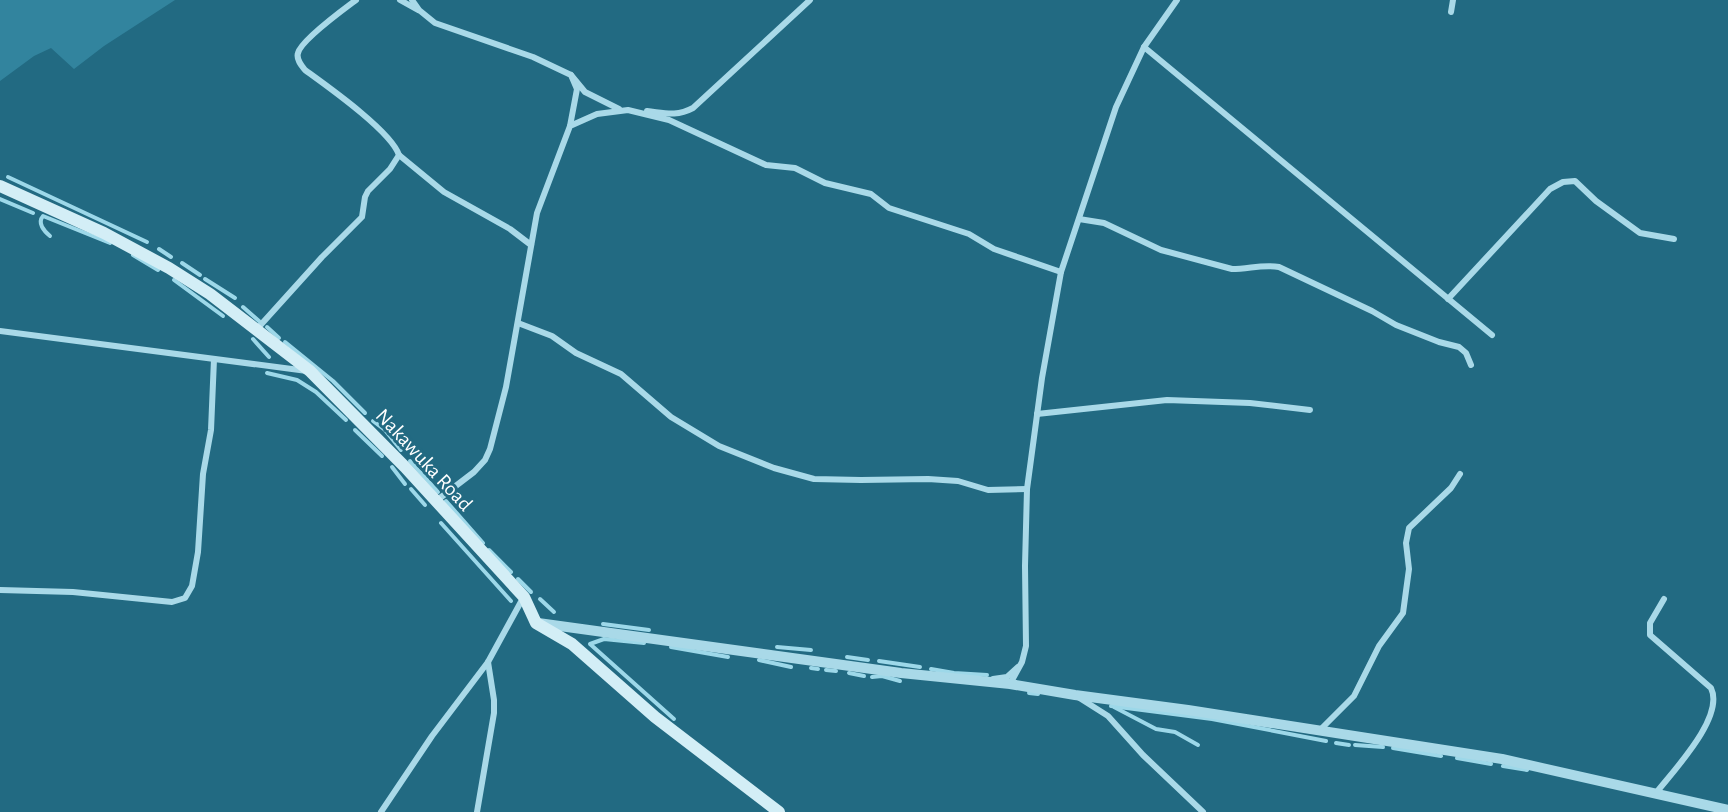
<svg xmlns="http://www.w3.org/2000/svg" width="1728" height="812" font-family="'Alegreya Sans',sans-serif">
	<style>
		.green { fill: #32849e }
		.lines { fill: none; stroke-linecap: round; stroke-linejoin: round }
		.stream { stroke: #9dd8e9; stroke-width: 4 }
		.minor { stroke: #a9d9e8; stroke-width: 6 }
		.tertiary { stroke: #a9d9e8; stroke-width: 10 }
		.secondary { stroke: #d3eef6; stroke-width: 12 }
		.labels { text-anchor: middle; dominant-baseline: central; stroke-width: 6; stroke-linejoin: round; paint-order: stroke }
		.street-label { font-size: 21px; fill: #fff; stroke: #226a82 }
	</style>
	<rect width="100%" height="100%" fill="#226a82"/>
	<!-- green -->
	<polygon class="green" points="0,0 175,0 104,46 74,69 51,48 34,56 0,81"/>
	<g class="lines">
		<!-- stream -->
		<g class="stream">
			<polyline points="8,177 147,242"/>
			<polyline points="0,199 33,213"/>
			<path d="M 50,236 C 44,231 37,223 43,216 L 110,243"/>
			<polyline points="159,249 171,257"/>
			<polyline points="133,255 158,270"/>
			<polyline points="182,263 200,275"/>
			<polyline points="205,279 235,298"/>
			<polyline points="174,280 223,316"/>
			<polyline points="243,307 259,321"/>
			<polyline points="267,327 279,338"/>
			<polyline points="253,339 269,357"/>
			<polyline points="285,342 333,381 365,413"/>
			<polyline points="267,373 297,380 316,392 346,420"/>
			<polyline points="373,421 385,430 401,450"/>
			<polyline points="355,430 382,456"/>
			<polyline points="410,461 438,492"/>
			<polyline points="392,467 405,484"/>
			<polyline points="411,489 425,505"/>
			<polyline points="446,501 483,543"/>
			<polyline points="441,523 511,601"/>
			<polyline points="489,550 511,572"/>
			<polyline points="518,579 531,592"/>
			<polyline points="540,599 554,612"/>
			<polyline points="603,624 649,630"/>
			<polyline points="644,643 604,639 590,644 674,719"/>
			<polyline points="671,647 728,657"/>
			<polyline points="777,647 811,650"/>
			<polyline points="847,657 868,660"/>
			<polyline points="759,660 791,667"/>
			<polyline points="879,661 920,667"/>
			<polyline points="811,668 818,669"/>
			<polyline points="931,669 954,673 987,675"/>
			<polyline points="826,670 836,671"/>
			<polyline points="849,673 864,676"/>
			<polyline points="872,677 882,676 900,681"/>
			<polyline points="1029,693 1038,694"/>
			<polyline points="1111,706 1212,719 1326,741"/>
			<polyline points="1114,707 1156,729 1175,732 1198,745"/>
			<polyline points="1336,743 1349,745"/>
			<polyline points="1355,745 1383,747"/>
			<polyline points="1393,748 1441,756"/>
			<polyline points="1457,758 1491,764"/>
			<polyline points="1503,766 1527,770"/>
		</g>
		<!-- minor -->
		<g class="minor">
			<polyline points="400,0 418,10"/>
			<polyline points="412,0 419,10 435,23 533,57 571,75 577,89 570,126"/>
			<polyline points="1451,12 1453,0"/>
			<polyline points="1144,47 1492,335"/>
			<polyline points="571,75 585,92 619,109"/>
			<path d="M 647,111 C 665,113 676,117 693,108 L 810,0"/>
			<polyline points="399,155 444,192 510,229 531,245"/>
			<path d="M 1079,219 L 1104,223 L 1161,250 L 1232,269 C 1249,269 1263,264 1279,267 L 1372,311 L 1396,325 L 1439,342 L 1459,347 L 1466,353 L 1471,365"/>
			<polyline points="1448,299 1550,189 1563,182 1575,181 1596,201 1640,233 1674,239"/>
			<polyline points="518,323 552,336 576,353 621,374 671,417 719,446 774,468 814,479 861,480 928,479 958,481 988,490 1027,489"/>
			<path d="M 257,329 L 322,257 L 362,217 L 365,197 L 368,191 L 390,169 L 399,155 C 391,131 327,86 305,70 C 301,65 296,59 298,53 C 301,40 344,9 356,0"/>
			<polyline points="0,331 307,371"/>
			<polyline points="1037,414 1167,400 1250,403 1310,410"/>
			<polyline points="436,501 474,472 485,460 490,449 506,387 537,213 570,126 597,114 628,110 669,120 766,165 795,168 825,183 871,194 889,208 969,234 994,249 1061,272"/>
			<polyline points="0,590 73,592 172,602 185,598 192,586 198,552 203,474 211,430 214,359"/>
			<polyline points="993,679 1007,677 1018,667"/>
			<polyline points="1010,684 1022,662 1026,646 1025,566 1027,489 1042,378 1061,272 1116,107 1144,47 1177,0"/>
			<polyline points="1078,697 1108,716 1143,755 1203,812"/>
			<polyline points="1320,730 1354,696 1379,646 1403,613 1409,569 1406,543 1409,528 1451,488 1460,474"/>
			<path d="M 1656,793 C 1674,770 1725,717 1711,688 L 1650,635 L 1650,623 L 1664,599"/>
			<polyline points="381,812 432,736 488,662 523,598"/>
			<polyline points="477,812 494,713 494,700 488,662"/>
		</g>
		<!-- tertiary -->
		<polyline class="tertiary" points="538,623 901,673 1010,684 1075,695 1188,710 1502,759 1728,810"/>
		<!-- secondary -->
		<polyline class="secondary" points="0,186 104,233 169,268 210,294 310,371 405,467 524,597 536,623 572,644 655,717 779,812"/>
	</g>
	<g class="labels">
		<!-- street labels -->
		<g class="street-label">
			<text transform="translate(424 460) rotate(47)">Nakawuka Road</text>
		</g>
	</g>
</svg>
